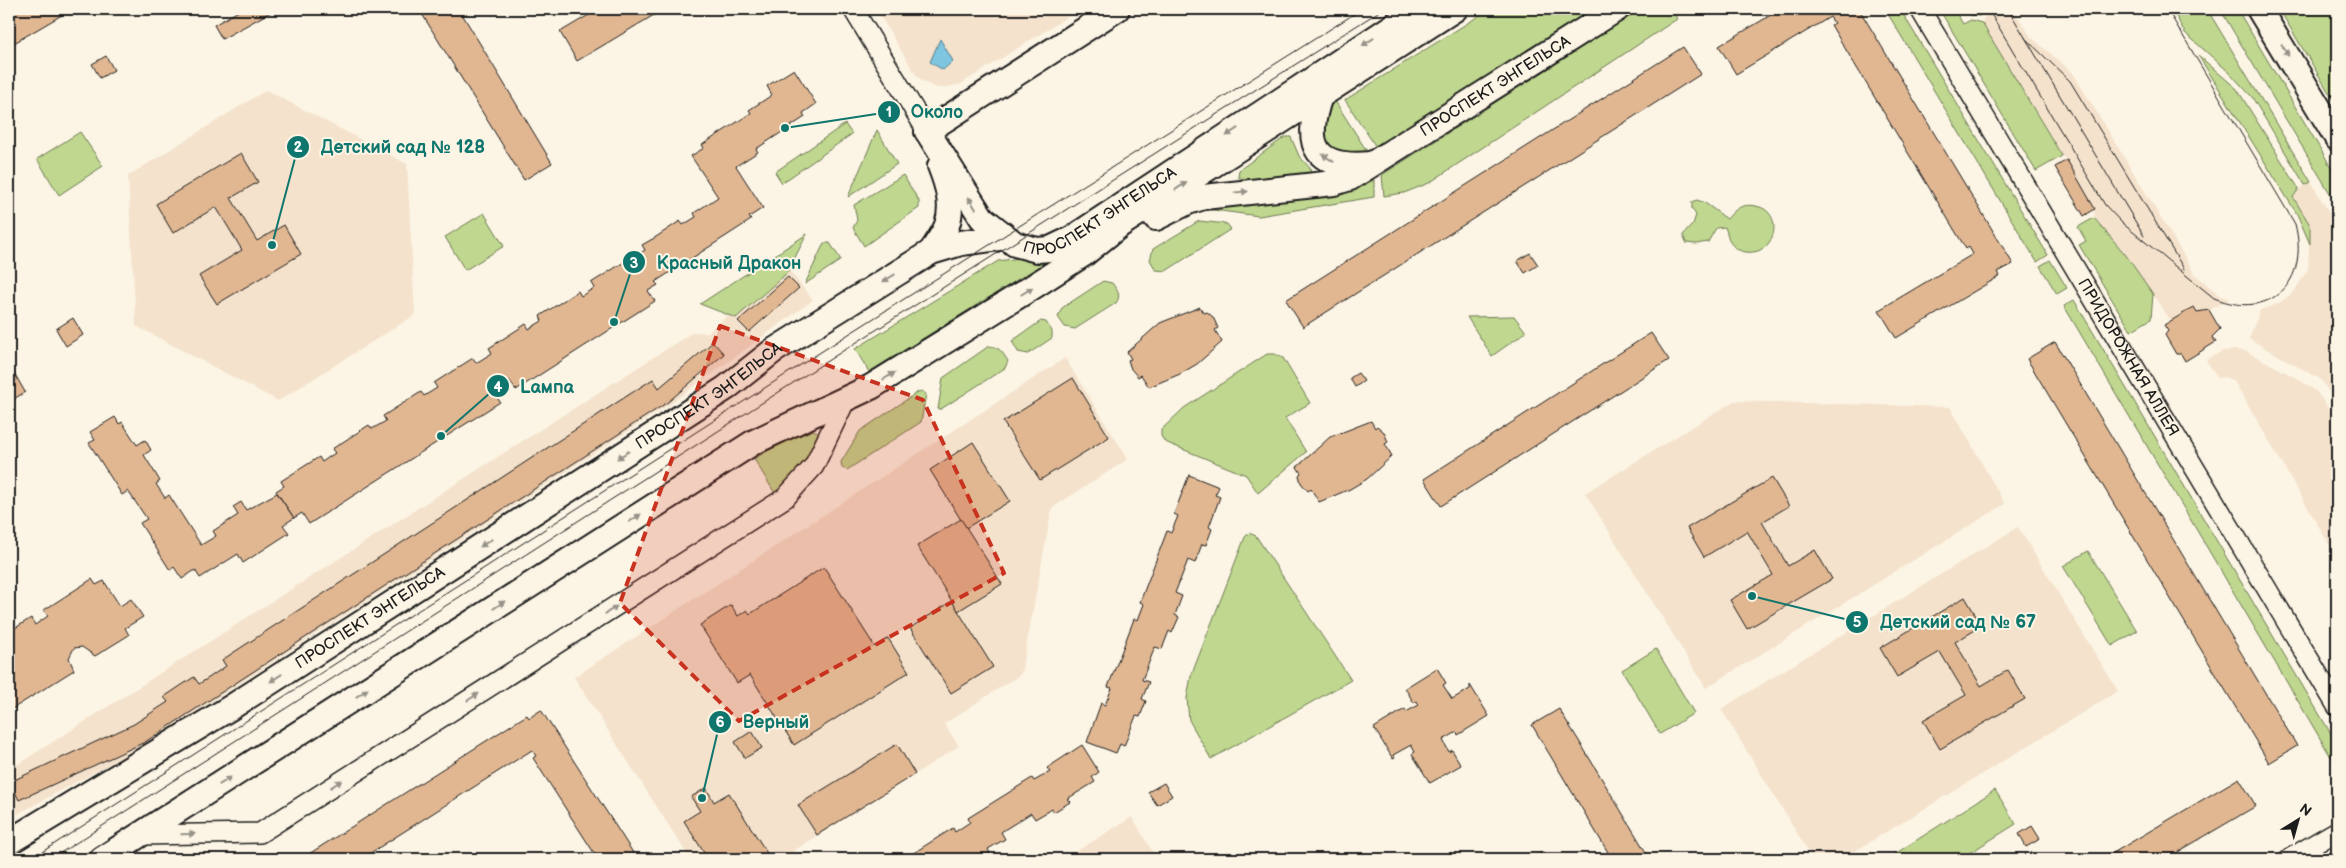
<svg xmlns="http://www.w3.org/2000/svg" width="2346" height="868" font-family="'Balsamiq Sans',sans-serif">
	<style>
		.built { fill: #f4e2cc }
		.green { fill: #bfd78e; stroke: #6e7a55 }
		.water { fill: #7ec5df; stroke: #578191 }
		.building { fill: #e1b792; stroke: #1c1c1c }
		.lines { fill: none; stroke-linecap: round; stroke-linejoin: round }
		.minor-casing { stroke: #1c1c1c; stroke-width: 22 }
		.major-casing { stroke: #1c1c1c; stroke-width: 28 }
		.minor { stroke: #fcf5e5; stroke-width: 19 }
		.major { stroke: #fcf5e5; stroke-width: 24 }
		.tram { stroke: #1c1c1c; stroke-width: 1 }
		.oneway { fill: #97938b }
		.marked { fill: #c8321e; fill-opacity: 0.2; stroke: #c8321e; stroke-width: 4; stroke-dasharray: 10 6; stroke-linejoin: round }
		.labels { text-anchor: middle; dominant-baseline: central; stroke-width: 4; stroke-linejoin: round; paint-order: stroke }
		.street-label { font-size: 16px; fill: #1c1c1c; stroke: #fcf5e5 }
		.leader { fill: none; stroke: #0f766e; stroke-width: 2 }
		.callout-dot { fill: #0f766e; stroke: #fcf5e5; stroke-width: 2 }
		.mark-label { font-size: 15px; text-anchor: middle; font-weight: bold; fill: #fff }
		.callout-label { font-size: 18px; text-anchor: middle; font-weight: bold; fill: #0f766e; stroke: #fcf5e5; stroke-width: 4; stroke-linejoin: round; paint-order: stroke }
	</style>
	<rect width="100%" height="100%" fill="#fcf5e5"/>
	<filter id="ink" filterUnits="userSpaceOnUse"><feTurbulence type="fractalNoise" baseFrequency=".02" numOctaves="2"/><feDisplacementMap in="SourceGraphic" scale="10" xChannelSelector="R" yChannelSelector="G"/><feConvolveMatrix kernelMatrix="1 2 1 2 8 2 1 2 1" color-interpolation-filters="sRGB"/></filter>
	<g filter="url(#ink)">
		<!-- built -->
		<g class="built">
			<polygon points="876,9 1080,9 961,84 943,88 934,87 922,81 916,75"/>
			<polygon points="1984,9 2013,9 2031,37 2073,73 2195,274 2219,295 2230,299 2206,312 2197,312 2194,307 2171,321 2125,254 2094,217 2095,209 1982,23 1986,12"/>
			<polygon points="266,90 407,164 415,315 278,401 136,326 128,176"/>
			<polygon points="2311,182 2337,226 2337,404 2320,379 2249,339 2260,310 2279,303 2294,292 2308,269 2310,225 2293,197 2302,187"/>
			<polygon points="786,266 813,300 670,404 145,745 12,817 9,812 9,770 693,332 707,333"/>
			<polygon points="2235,350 2246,351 2300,380 2316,391 2337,420 2337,558 2234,381 2224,377 2218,378 2206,360 2223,351"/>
			<polygon points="1065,358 1128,459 1052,508 1021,674 944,724 959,746 781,859 690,859 574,677"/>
			<polygon points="1734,401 1950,407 2005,504 1706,688 1585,493"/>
			<polygon points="2018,527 2118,691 1842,859 1813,859 1721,709"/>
			<polygon points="1132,817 1157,859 1064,859"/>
		</g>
		<!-- green -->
		<g class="green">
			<polygon points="1490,9 1593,9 1376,147 1345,100"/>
			<polygon points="1641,9 1672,9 1677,19 1429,183 1404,193 1384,196 1382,175"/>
			<polygon points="1885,9 1900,9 2048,255 2037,262"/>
			<polygon points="1939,9 1954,9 1963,24 1971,20 1982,23 2062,156 2036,171"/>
			<polygon points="1967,9 1984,9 1986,12 1979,16 1970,15"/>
			<polygon points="2172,9 2207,9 2311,182 2305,185 2252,97 2230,73 2185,33"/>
			<polygon points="2220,9 2237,9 2337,177 2337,205"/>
			<polygon points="2279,9 2337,9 2337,106"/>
			<polygon points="2198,55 2237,89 2299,189 2293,197 2310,225 2310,244 2297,214"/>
			<polygon points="1335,101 1368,153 1351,160 1321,145 1327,108"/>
			<polygon points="845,124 852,134 782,183 775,172"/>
			<polygon points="877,130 897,164 848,197"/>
			<polygon points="80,132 103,166 59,195 37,159"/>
			<polygon points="1285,137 1291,137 1299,156 1310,168 1311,175 1248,181 1238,177 1239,170"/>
			<polygon points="903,175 919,201 919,208 864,246 853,228 857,220 854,205"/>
			<polygon points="1374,180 1374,197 1259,216 1190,207 1355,187"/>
			<path d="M 1697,200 L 1705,203 L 1727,219 C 1735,209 1742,203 1756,206 C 1785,211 1777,256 1746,252 C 1740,252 1733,247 1730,242 C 1728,238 1727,232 1725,227 L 1716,228 L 1708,242 L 1696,244 L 1686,243 L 1683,235 L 1693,224 L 1696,215 L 1692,209 L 1692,202 Z"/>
			<polygon points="484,213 504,246 465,270 445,237"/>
			<polygon points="2094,218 2125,254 2153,294 2151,319 2131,331 2079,245 2086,241 2078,227"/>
			<polygon points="1199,221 1227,224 1231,229 1166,271 1156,270 1150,260 1153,249"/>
			<polygon points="807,234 787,273 736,318 700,304"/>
			<polygon points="824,243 830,243 841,260 805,284"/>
			<polygon points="1042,255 1046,262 869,372 855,349 998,261"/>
			<polygon points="2050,260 2067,288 2057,294 2040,266"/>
			<path d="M 1103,281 L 1112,283 C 1117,290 1122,295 1116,303 L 1075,329 L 1065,327 L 1058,317 L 1062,308 Z"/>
			<polygon points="2074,300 2337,744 2337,767 2064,306"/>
			<polygon points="1514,316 1526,332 1492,356 1467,317"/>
			<polygon points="1041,321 1046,322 1052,331 1052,338 1028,354 1018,352 1012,341"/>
			<path d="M 989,346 C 1000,347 1002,352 1008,361 L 1005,368 L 941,409 L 938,409 L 943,378 Z"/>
			<polygon points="1267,354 1275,354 1283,358 1310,403 1285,418 1306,452 1258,493 1246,475 1165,442 1161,436 1161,430 1184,408"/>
			<polygon points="918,392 922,391 926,394 921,422 847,470 842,468 841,462 860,431"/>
			<polygon points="813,430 820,433 806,464 776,495 754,459 782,442"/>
			<polygon points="1249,533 1256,536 1351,680 1211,759 1189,720 1187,698 1191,676 1245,537"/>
			<polygon points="2088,551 2137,631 2112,646 2063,566"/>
			<polygon points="1656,649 1694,713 1660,734 1622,670"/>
			<polygon points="1995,790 2016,824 1960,859 1887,859"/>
		</g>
		<!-- water -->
		<polygon class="water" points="940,39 953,61 943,70 930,62"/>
		<!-- building -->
		<g class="building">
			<polygon points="9,9 72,9 9,46"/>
			<polygon points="242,9 276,9 222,39 214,25"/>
			<polygon points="419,9 459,9 552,163 524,180"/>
			<polygon points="599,9 664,9 577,61 560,32"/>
			<polygon points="1781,9 1859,9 2013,264 1998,272 2000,276 1896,338 1879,310 1973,254 1969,247 1966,249 1831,25 1834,23 1830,17 1736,74 1719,46"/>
			<polygon points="1683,47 1701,74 1303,327 1286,300"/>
			<polygon points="106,56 114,70 100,78 92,64"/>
			<polygon points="794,69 816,104 803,113 805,117 756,149 758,152 736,166 763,208 749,217 751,220 655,282 658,285 648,291 655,301 516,390 509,380 493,391 500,402 309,524 302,513 294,518 276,491 284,486 281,481 319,457 322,462 335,453 332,449 369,425 372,429 386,421 383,416 421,392 424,396 437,388 434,383 473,358 476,363 492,353 489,348 526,324 529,329 542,321 540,316 578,291 581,296 594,288 591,283 629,259 632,263 640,258 638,255 645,250 642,245 656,237 680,221 683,225 696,217 694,213 718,197 691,156 704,148 702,145 751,113 749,110 772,95 767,86"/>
			<polygon points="241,153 258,182 231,198 257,241 284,225 301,254 217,304 199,276 242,250 216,207 173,233 156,204"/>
			<polygon points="2067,160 2095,209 2084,216 2055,167"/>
			<polygon points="1530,253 1538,265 1525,273 1517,261"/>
			<polygon points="788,277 799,288 749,332 738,321"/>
			<polygon points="1200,307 1204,313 1207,312 1213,317 1218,328 1215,330 1222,342 1197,364 1180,374 1149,387 1141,375 1138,377 1131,369 1128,360 1131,359 1127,352 1160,323"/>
			<polygon points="2194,307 2197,312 2209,310 2220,329 2212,337 2216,342 2185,361 2181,354 2176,354 2165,335 2168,331 2164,325"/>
			<polygon points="73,318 83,335 66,346 56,329"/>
			<polygon points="1651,333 1669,360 1441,506 1424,479"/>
			<polygon points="713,342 724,354 668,402 145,742 19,800 10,782 134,724 168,702 164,697 194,677 199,684 210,677 226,666 222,660 653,379 659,388"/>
			<polygon points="2055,342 2297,746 2269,763 2027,359"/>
			<polygon points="9,364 25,392 9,402"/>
			<polygon points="1358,373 1364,381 1355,387 1350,378"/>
			<polygon points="1073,378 1109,437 1040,480 1003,422"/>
			<polygon points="115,417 119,424 122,422 137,445 145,440 147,443 151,450 144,455 160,481 156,484 165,498 169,495 201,545 216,536 213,531 238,515 233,507 241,502 246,510 277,493 294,518 283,525 289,533 243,563 238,554 200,578 195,570 182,579 174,567 170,570 140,523 147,519 128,491 122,495 89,443 95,440 90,432"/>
			<polygon points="1371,421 1375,428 1377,426 1384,432 1388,442 1385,444 1392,456 1367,479 1350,489 1319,502 1311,489 1308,491 1301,483 1299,475 1301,473 1297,467 1330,437"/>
			<polygon points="973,442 1010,501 966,528 930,470"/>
			<polygon points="1189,475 1219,487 1215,495 1220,497 1209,527 1212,529 1206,545 1202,544 1195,563 1188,560 1175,593 1182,596 1175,615 1179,617 1172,633 1169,631 1162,649 1155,647 1142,680 1149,682 1142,699 1146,701 1140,717 1136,716 1124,746 1120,744 1116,753 1087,742 1101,703 1105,705 1112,688 1108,687 1134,619 1138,620 1144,604 1140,602 1167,531 1171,533 1178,516 1174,514"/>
			<polygon points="1772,478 1789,506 1762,522 1788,566 1815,550 1832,579 1747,629 1730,600 1773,575 1747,531 1704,557 1687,528"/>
			<polygon points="961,519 1002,584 958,611 917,546"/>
			<polygon points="824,567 875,647 888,638 909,672 794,745 750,675 737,683 700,625 731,605 738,616 747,610 750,614"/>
			<polygon points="92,579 96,585 104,581 120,606 131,599 143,617 125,628 129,635 95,656 82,647 74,648 69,658 74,670 9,711 9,632 31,618 35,625 48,616 44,610"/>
			<polygon points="1965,597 1982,626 1955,642 1981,686 2008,670 2025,699 1940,749 1923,720 1966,695 1940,652 1897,677 1880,648"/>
			<polygon points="952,601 993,667 951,693 910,628"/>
			<polygon points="1437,668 1446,683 1443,685 1452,699 1470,689 1470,685 1489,716 1458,735 1457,732 1443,740 1449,752 1452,750 1461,765 1430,783 1412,754 1415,752 1411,745 1393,755 1395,758 1393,759 1374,728 1405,709 1406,712 1419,705 1417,701 1414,703 1405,688"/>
			<polygon points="1559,709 1579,741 1650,859 1612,859 1532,725"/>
			<polygon points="541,710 637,859 598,859 533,758 536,756 532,750 361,859 301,859 527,715 529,718"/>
			<polygon points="752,731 762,748 745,758 735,742"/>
			<polygon points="897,744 915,774 817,835 798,805"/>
			<polygon points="1082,745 1099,772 1092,777 1095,782 1067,799 1070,802 1054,812 1052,809 1035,819 1031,813 1001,832 1005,839 988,849 990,853 980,859 904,859 953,828 955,832 970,822 968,818 1032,778 1034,781 1050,772 1047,768"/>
			<polygon points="2239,778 2256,806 2166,859 2103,859"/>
			<polygon points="1164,783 1172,796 1157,805 1148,792"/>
			<polygon points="706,788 714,802 729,793 770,858 708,859 684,821 700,811 691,797"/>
			<polygon points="2032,826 2040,839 2026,847 2019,834"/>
			<polygon points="1543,852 1547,859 1531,859"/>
		</g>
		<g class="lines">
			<defs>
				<g id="minor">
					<polyline points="853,9 927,131"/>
					<path id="s1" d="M 1920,9 L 2337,706"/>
					<polyline points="140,835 260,833 785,498 814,466 846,399"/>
					<polyline points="2289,859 2337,831"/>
				</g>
				<g id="major">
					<polyline points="2259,9 2337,138"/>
					<path d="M 1320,96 C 1303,147 1315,169 1371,164"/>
					<path id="s2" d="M 927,131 L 982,218 L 1015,244 L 1037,250 L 1050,249 L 1071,239 L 1419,9"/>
					<polyline points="927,131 1117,9"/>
					<path id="s3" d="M 1156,218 L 1188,202 L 1204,197 L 1334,183 L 1350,178 L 1617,9"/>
					<path d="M 931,252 C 936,244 944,234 947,225 C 954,205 947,184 940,166"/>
					<path id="s4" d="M 9,842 L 230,708 L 726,388 L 773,351 L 931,252 L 961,243 L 1006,237"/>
					<polyline points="102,859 754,442 871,387 1031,288 1084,254 1120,225 1455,9"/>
				</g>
			</defs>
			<!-- minor casing -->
			<use href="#minor" class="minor-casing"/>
			<!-- major casing -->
			<use href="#major" class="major-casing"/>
			<!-- minor -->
			<use href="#minor" class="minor"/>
			<!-- major -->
			<use href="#major" class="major"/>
			<!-- tram -->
			<g class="tram">
				<path d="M 1988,9 L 2105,205 L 2122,223 L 2214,298 C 2271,321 2310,282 2295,224 L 2167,9"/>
				<polyline points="2008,9 2144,236"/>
				<polyline points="2025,38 2070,81 2184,269"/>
				<polyline points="31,859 841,339 1362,9"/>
				<polyline points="51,859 846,349 1383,9"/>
			</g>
		</g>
		<!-- one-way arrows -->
		<defs><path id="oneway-solid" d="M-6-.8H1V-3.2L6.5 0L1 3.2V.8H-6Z" transform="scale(1.25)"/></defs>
		<g class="oneway">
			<use href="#oneway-solid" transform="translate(1368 42) rotate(146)"/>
			<use href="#oneway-solid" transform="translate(2285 50) rotate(59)"/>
			<use href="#oneway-solid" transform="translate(1232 132) rotate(146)"/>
			<use href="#oneway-solid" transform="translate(1328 158) rotate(-146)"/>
			<use href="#oneway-solid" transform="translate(1181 186) rotate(-33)"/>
			<use href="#oneway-solid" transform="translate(1241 192) rotate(-6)"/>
			<use href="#oneway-solid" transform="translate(972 203) rotate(-122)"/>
			<use href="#oneway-solid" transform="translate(889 278) rotate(149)"/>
			<use href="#oneway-solid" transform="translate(1027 291) rotate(-32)"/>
			<use href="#oneway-solid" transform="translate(889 376) rotate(-31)"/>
			<use href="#oneway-solid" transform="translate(623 455) rotate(147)"/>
			<use href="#oneway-solid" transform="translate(635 518) rotate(-33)"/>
			<use href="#oneway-solid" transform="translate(486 543) rotate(147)"/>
			<use href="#oneway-solid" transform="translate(499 605) rotate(-33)"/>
			<use href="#oneway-solid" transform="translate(611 610) rotate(-33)"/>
			<use href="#oneway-solid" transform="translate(276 678) rotate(147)"/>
			<use href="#oneway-solid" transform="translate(362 693) rotate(-33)"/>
			<use href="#oneway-solid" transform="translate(473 697) rotate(-32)"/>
			<use href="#oneway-solid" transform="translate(225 781) rotate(-33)"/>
			<use href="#oneway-solid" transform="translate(336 784) rotate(-33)"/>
			<use href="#oneway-solid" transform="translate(188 834) rotate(-1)"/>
		</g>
	</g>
	<!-- marked area -->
	<path class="marked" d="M 720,326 L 923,400 L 1004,573 L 739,721 L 620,603 Z"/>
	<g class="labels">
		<!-- street labels -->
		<g class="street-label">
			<text stroke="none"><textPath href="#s3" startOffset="372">ПРОСПЕКТ ЭНГЕЛЬСА</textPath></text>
			<text stroke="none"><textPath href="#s2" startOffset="241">ПРОСПЕКТ ЭНГЕЛЬСА</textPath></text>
			<text stroke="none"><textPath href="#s1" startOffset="406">ПРИДОРОЖНАЯ АЛЛЕЯ</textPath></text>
			<text stroke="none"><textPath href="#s4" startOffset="830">ПРОСПЕКТ ЭНГЕЛЬСА</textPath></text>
			<text stroke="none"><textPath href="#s4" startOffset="425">ПРОСПЕКТ ЭНГЕЛЬСА</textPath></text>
		</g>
	</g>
	<!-- callouts -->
	<path class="leader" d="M785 128L889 112M272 245L298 147M614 322L634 262M441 436L498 386M1752 596L1857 622M702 798L720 722"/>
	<g class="callout-dot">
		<circle cx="785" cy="128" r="5"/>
		<circle cx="272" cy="245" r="5"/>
		<circle cx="614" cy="322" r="5"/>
		<circle cx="441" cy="436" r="5"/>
		<circle cx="1752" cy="596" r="5"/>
		<circle cx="702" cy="798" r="5"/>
		<circle cx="889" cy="112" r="12"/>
		<circle cx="298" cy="147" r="12"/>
		<circle cx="634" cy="262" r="12"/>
		<circle cx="498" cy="386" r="12"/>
		<circle cx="1857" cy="622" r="12"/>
		<circle cx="720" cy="722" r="12"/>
	</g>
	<g class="mark-label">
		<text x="889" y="117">1</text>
		<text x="298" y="152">2</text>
		<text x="634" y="268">3</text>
		<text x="498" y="392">4</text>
		<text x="1857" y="627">5</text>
		<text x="720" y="727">6</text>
	</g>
	<g class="callout-label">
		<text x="937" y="118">Около</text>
		<text x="403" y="153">Детский сад № 128</text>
		<text x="729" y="269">Красный Дракон</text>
		<text x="547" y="393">Lампа</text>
		<text x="1958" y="628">Детский сад № 67</text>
		<text x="776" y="728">Верный</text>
	</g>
	<!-- margin -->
	<rect width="2346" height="868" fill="none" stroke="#fcf5e5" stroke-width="30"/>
	<rect x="15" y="15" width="2316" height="838" fill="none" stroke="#1c1c1c" stroke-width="2" filter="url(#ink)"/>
	<!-- north arrow -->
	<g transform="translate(2298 820) rotate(37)" stroke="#fcf5e5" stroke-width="4" paint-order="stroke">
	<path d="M0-4L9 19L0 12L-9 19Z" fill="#1c1c1c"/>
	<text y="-8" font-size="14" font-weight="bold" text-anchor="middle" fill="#1c1c1c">N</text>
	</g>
</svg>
